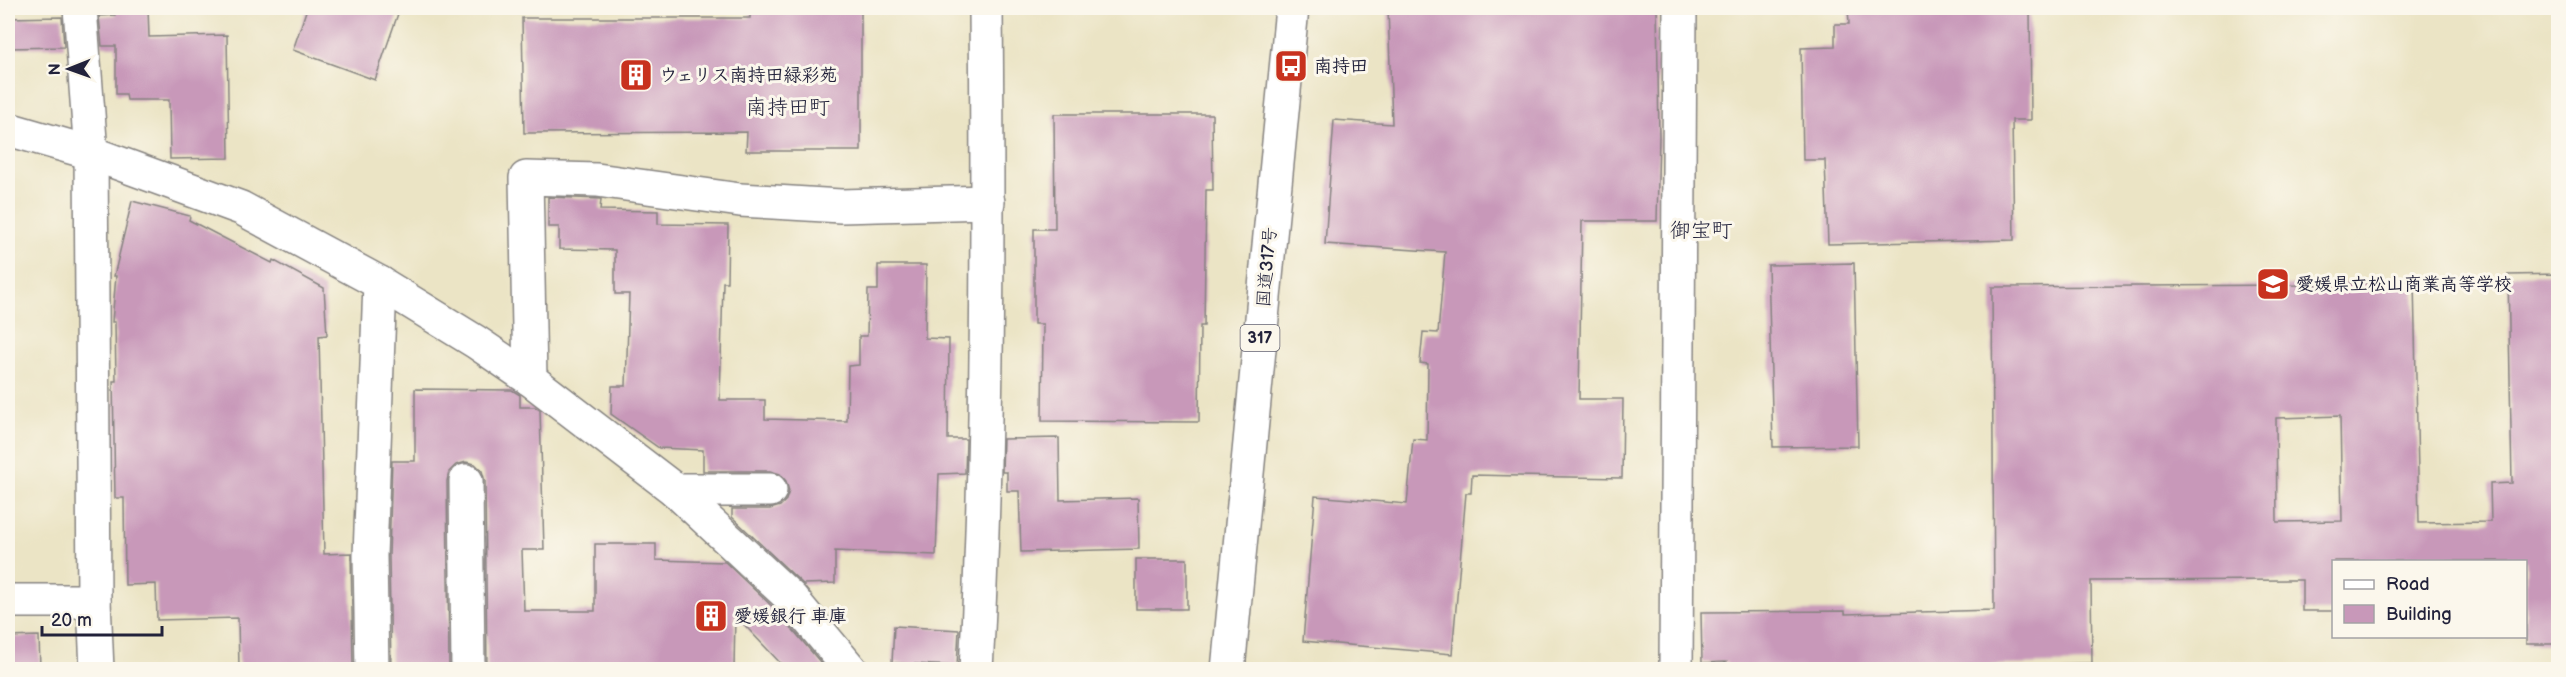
<svg xmlns="http://www.w3.org/2000/svg" width="2566" height="677" font-family="'Balsamiq Sans','Klee One',sans-serif">
	<style>
		.building { fill: #c898b9; fill-rule: evenodd }
		.lines { fill: none; stroke-linecap: round; stroke-linejoin: round }
		.minor-casing { stroke: #868380; stroke-width: 36 }
		.highway-casing { stroke: #868380; stroke-width: 36 }
		.minor { stroke: #fff; stroke-width: 33 }
		.highway { stroke: #fff; stroke-width: 33 }
		.labels { text-anchor: middle; dominant-baseline: central; stroke-width: 6; stroke-linejoin: round; paint-order: stroke }
		.shield { fill: #fbf7ec; stroke: #636270; stroke-width: 1.5 }
		.shield-label { font-size: 16px; font-weight: bold; fill: #22223b }
		.poi-label { font-size: 18px; font-weight: bold; fill: #22223b; stroke: #fbf7ec; text-anchor: start }
		.street-label { font-size: 18px; fill: #22223b; stroke: #fbf7ec }
		.quarter-label { font-size: 21px; fill: #22223b; stroke: #fbf7ec }
	</style>
	<rect width="100%" height="100%" fill="#fbf7ec"/>
	<filter id="ink" filterUnits="userSpaceOnUse"><feTurbulence type="fractalNoise" baseFrequency=".0167" numOctaves="2"/><feDisplacementMap in="SourceGraphic" scale="12" xChannelSelector="R" yChannelSelector="G"/><feConvolveMatrix kernelMatrix="1 2 1 2 8 2 1 2 1" color-interpolation-filters="sRGB"/></filter>
	<filter id="wash" filterUnits="userSpaceOnUse"><feTurbulence type="fractalNoise" baseFrequency=".008" numOctaves="4" result="noise"/><feDisplacementMap in="SourceGraphic" scale="24" xChannelSelector="R" yChannelSelector="G"/><feGaussianBlur stdDeviation="1.35" result="paint"/><feColorMatrix in="noise" values="0 0 0 0 0 0 0 0 0 0 0 0 0 0 0 0 0 1.4 0 .05"/><feComposite in="paint" operator="in"/></filter>
	<g filter="url(#wash)">
		<rect width="100%" height="100%" fill="#ebe4c5"/>
		<g id="blocks">
			<!-- building -->
			<g class="building">
				<polygon points="115,8 148,8 149,37 227,35 229,158 170,159 169,100 127,100 126,94 116,94 116,46 102,46 99,16 115,15"/>
				<polygon points="307,8 400,8 375,80 293,50"/>
				<polygon points="750,8 861,8 861,151 746,151 747,132 524,133 522,18 750,18"/>
				<polygon points="1388,8 1468,8 1468,12 1657,8 1659,137 1657,221 1582,221 1579,399 1623,399 1622,478 1472,475 1471,493 1466,493 1452,654 1303,641 1315,496 1407,504 1413,439 1427,440 1428,364 1420,363 1423,332 1438,333 1445,252 1325,244 1334,120 1392,124"/>
				<polygon points="1848,8 2030,8 2031,120 2012,120 2014,240 1828,244 1825,160 1803,160 1801,48 1835,47 1835,24 1849,24"/>
				<polygon points="62,17 64,47 8,48 8,18"/>
				<polygon points="1054,114 1212,114 1213,190 1206,190 1204,326 1200,326 1199,422 1042,421 1043,324 1034,324 1034,229 1055,229"/>
				<polygon points="548,197 601,199 600,210 658,211 658,224 728,225 727,282 723,282 720,400 765,400 765,419 847,421 848,366 859,365 859,336 867,336 868,290 878,290 878,265 926,265 925,338 949,339 948,439 966,439 965,473 939,474 936,555 835,551 835,583 803,584 732,517 732,509 770,509 780,506 786,500 789,491 786,481 780,474 770,471 703,471 703,450 659,448 611,414 612,386 626,386 629,294 615,294 615,250 559,249 559,227 548,227"/>
				<polygon points="132,201 190,216 189,220 272,263 273,260 324,288 327,335 319,336 324,554 351,553 353,669 239,669 238,618 157,620 156,584 125,585 124,498 115,498 113,381 116,381 115,322 112,322 116,276 114,276"/>
				<polygon points="1854,263 1858,446 1773,447 1768,265"/>
				<path d="M 2559,274 L 2559,644 L 2526,644 L 2526,561 L 2334,561 L 2334,611 L 2302,611 L 2302,580 L 2091,581 L 2092,663 L 1965,666 L 1965,669 L 1728,669 L 1727,662 L 1702,663 L 1701,612 L 1845,611 L 1845,614 L 1994,610 L 1992,287 L 2309,285 L 2414,281 L 2419,523 L 2491,522 L 2490,484 L 2512,483 L 2508,275 ZM 2340,416 L 2342,521 L 2277,522 L 2276,418 Z"/>
				<polygon points="415,389 512,390 520,395 520,407 535,407 540,410 544,550 522,550 524,611 595,611 595,544 656,544 656,560 725,562 777,611 826,669 786,669 735,615 734,669 487,669 485,481 482,471 475,464 466,462 456,465 449,472 447,481 449,669 391,669 389,556 392,461 415,461"/>
				<polygon points="1059,438 1060,500 1138,498 1139,549 1021,552 1019,491 1007,491 1007,472 1002,472 1003,439"/>
				<rect x="1136" y="559" width="51" height="50"/>
				<polygon points="894,626 959,630 957,666 892,663"/>
				<polygon points="39,636 40,669 8,669 8,637"/>
			</g>
		</g>
	</g>
	<g filter="url(#ink)">
		<use href="#blocks" fill-opacity="0" stroke="#868380" stroke-width="1.5"/>
		<g class="lines">
			<defs>
				<g id="minor">
					<polyline points="80,8 91,153 94,601 97,670"/>
					<polyline points="8,129 91,153 241,208 380,283 476,342 530,379 675,490 791,598 851,670"/>
					<polyline points="530,379 526,178 597,180 740,200 841,206 988,202"/>
					<polyline points="466,481 468,670"/>
					<polyline points="675,490 770,490"/>
					<polyline points="8,601 94,601"/>
					<polyline points="372,670 370,556 380,283"/>
					<path d="M 976,670 C 988,449 988,228 986,8"/>
					<polyline points="1676,670 1680,8"/>
				</g>
				<polyline id="highway" points="1228,670 1292,8"/>
			</defs>
			<!-- minor casing -->
			<use href="#minor" class="minor-casing"/>
			<!-- highway casing -->
			<use href="#highway" class="highway-casing"/>
			<!-- minor -->
			<use href="#minor" class="minor"/>
			<!-- highway -->
			<use href="#highway" class="highway"/>
		</g>
	</g>
	<!-- icons -->
	<defs>
		<symbol id="bus-square" viewBox="-11 -11 22 22"><rect x="-9" y="-9" width="18" height="18" rx="4" fill="#c8321e" stroke="#fbf7ec"/><path d="M-5-6H5V4H4V6H2V4H-2V6H-4V4H-5ZM-3.5-4V0h7V-4ZM-3.5 1.2v1.5H-2V1.2ZM2 1.2v1.5H3.5V1.2Z" fill="#fff"/></symbol>
		<symbol id="building-square" viewBox="-11 -11 22 22"><rect x="-9" y="-9" width="18" height="18" rx="4" fill="#c8321e" stroke="#fbf7ec"/><path d="M-4-6H4V6H1V3H-1V6H-4ZM-2.5-4.3h1.7v1.8h-1.7ZM.8-4.3h1.7v1.8H.8ZM-2.5-1h1.7V.8h-1.7ZM.8-1h1.7V.8H.8Z" fill="#fff"/></symbol>
		<symbol id="school-square" viewBox="-11 -11 22 22"><rect x="-9" y="-9" width="18" height="18" rx="4" fill="#c8321e" stroke="#fbf7ec"/><path d="M0-5L7-2L0 1L-7-2ZM-4 1L0 2.5L4 1V4Q0 6-4 4Z" fill="#fff"/></symbol>
	</defs>
	<g fill-rule="evenodd">
		<use href="#bus-square" x="1272" y="47" width="38" height="38"/>
		<use href="#building-square" x="617" y="56" width="38" height="38"/>
		<use href="#school-square" x="2254" y="265" width="38" height="38"/>
		<use href="#building-square" x="692" y="597" width="38" height="38"/>
	</g>
	<g class="labels">
		<!-- shield labels -->
		<rect class="shield" x="1240.5" y="325" width="39" height="26" rx="4.5"/>
		<g class="shield-label">
			<text x="1260" y="338">317</text>
		</g>
		<!-- poi labels -->
		<g class="poi-label">
			<text x="1314" y="66">南持田</text>
			<text x="659" y="75">ウェリス南持田緑彩苑</text>
			<text x="2296" y="284">愛媛県立松山商業高等学校</text>
			<text x="734" y="616">愛媛銀行 車庫</text>
		</g>
		<!-- street labels -->
		<g class="street-label">
			<text transform="translate(1267 267) rotate(-85)">国道317号</text>
		</g>
		<!-- quarter labels -->
		<g class="quarter-label">
			<text x="788" y="107">南持田町</text>
			<text x="1701" y="230">御宝町</text>
		</g>
	</g>
	<!-- margin -->
	<rect width="2566" height="677" fill="none" stroke="#fbf7ec" stroke-width="30"/>
	<!-- legend -->
	<rect x="2332" y="560" width="195" height="78" fill="#fbf7ec" stroke="#a4a2a5" stroke-width="1.5"/>
	<rect x="2344" y="580" width="30" height="9" fill="#ffffff" stroke="#a4a2a5" stroke-width="1.5"/>
	<text x="2386" y="590" font-size="18" fill="#22223b">Road</text>
	<rect x="2344" y="605" width="30" height="18" fill="#c898b9" stroke="#a4a2a5" stroke-width="1.5"/>
	<text x="2386" y="620" font-size="18" fill="#22223b">Building</text>
	<!-- north arrow -->
	<g transform="translate(69 69) rotate(269)" stroke="#fbf7ec" stroke-width="4.5" paint-order="stroke">
	<path d="M0-4.5L10 22L0 15L-10 22Z" fill="#22223b"/>
	<text y="-9" font-size="16" font-weight="bold" text-anchor="middle" fill="#22223b">N</text>
	</g>
	<!-- scale -->
	<path d="M42 626v9h120v-9" fill="none" stroke="#22223b" stroke-width="3"/>
	<text x="51" y="626" font-size="18" fill="#22223b" stroke="#fbf7ec" stroke-width="4.5" paint-order="stroke">20 m</text>
</svg>
